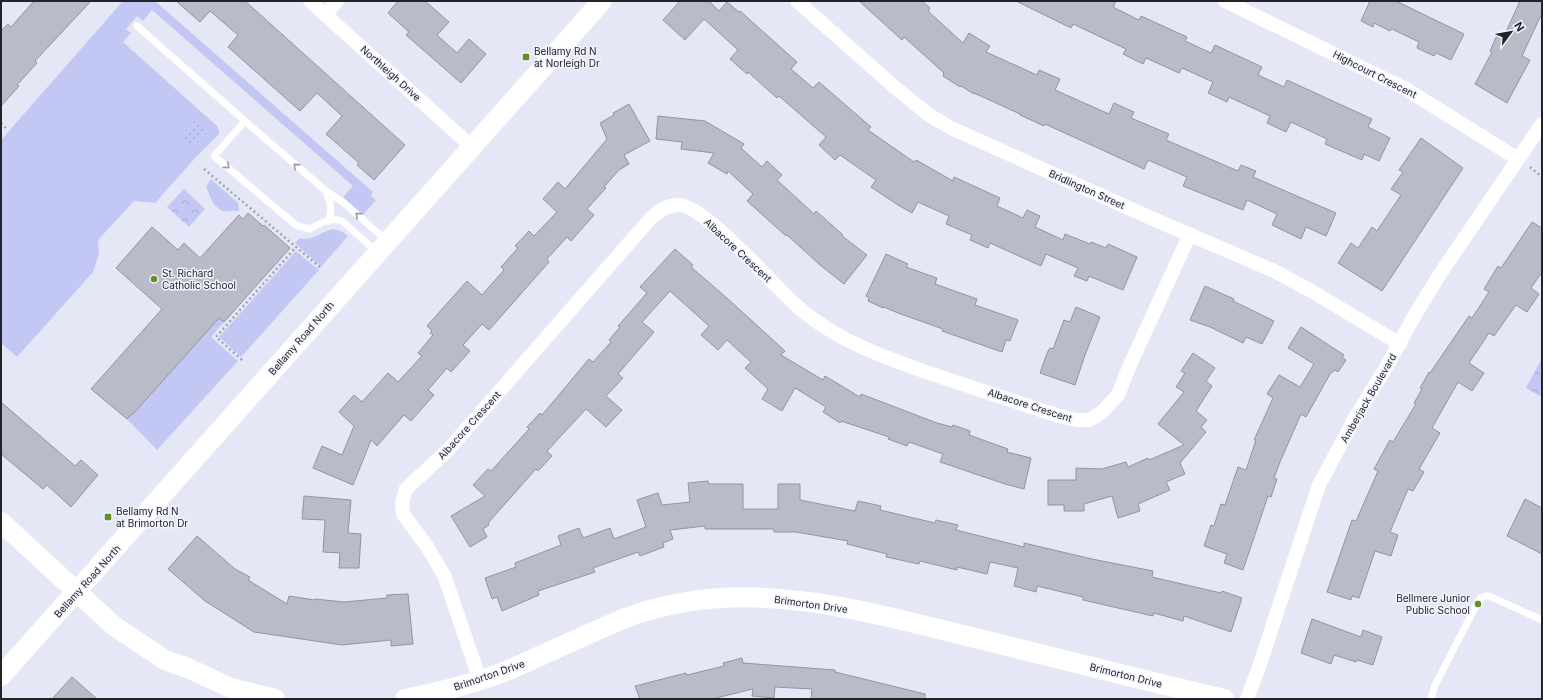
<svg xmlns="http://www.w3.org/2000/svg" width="1543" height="700" font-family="Inter,sans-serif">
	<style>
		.grass { fill: #c2c7f4 }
		.park { fill: url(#park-crowns) }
		.garden { fill: url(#garden-dots) }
		.building { fill: #b9bbc9; stroke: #9394a2 }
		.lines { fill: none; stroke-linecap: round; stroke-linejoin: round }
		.path { stroke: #a1a3af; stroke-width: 2.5; stroke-dasharray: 2 3; stroke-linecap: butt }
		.lane { stroke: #fff; stroke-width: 7 }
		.street { stroke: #fff; stroke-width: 14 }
		.secondary { stroke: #fff; stroke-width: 20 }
		.oneway { stroke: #9c9c9e }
		.poi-dot { fill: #639023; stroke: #f3f4fe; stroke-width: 1.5 }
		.labels { text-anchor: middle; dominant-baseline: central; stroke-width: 3; stroke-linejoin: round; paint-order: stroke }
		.poi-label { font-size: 10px; fill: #222328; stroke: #f3f4fe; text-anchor: start }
		.street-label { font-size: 10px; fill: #222328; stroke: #f3f4fe }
	</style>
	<defs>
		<pattern id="park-crowns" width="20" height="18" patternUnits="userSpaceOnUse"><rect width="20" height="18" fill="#c2c7f4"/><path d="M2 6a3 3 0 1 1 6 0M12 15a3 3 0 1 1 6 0" fill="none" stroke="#a6abd1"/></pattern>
		<pattern id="garden-dots" width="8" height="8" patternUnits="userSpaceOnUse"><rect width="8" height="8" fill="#c2c7f4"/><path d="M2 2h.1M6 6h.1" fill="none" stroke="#a6abd1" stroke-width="1.8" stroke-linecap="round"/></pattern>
	</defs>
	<rect width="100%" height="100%" fill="#e5e7f6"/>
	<!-- grass -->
	<g class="grass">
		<polygon points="123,1 155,1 373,192 371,196 376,200 363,215 343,197 353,186 152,10 143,21 137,16 126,29 131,33 123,42 217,126 219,130 219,134 196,157 155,203 134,201 98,240 99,254 93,272 17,357 1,343 1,140"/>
		<polygon points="211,179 238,203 239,211 222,211 219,209 213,203 206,187"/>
		<path d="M 333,229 L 341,231 L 348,236 L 321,267 L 295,243 L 300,238 C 312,242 322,231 333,229 Z"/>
		<polygon points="296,251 319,270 241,357 219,337"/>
		<polygon points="218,316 224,322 211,337 238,361 157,450 127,419 132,414 133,414 205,333"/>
	</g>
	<!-- park -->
	<g class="park">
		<polygon points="184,189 205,209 189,227 167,207"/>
		<polygon points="1542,358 1542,397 1526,388"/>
	</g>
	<!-- garden -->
	<polygon class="garden" points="195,121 207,132 191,149 179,138"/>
	<!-- building -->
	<g class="building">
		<polygon points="34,1 91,1 35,61 37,63 17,85 19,86 1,106 1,31 8,24 11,27"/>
		<polygon points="176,1 245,1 405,145 374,180 357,165 359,163 326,134 342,116 317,93 300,111 228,47 238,35 210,11 200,22"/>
		<polygon points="398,1 425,1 449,22 437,35 457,53 469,39 486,54 461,83 406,35 409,32 388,13"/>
		<polygon points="680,1 709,1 719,11 727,2 739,12 740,11 797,62 791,69 813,88 819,82 871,127 868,130 914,162 916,160 953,181 954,177 1000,198 997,206 1023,218 1027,210 1040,216 1035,227 1063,240 1065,234 1090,244 1091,242 1106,248 1108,244 1137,257 1123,290 1089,276 1087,281 1074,276 1078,268 1046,254 1041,266 990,243 988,248 970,240 972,235 946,224 949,216 918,202 912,213 898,205 871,187 876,180 840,155 835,160 819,145 826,137 779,96 777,98 748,72 747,74 730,59 738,50 704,19 685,40 663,20"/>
		<polygon points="859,1 922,1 930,8 928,11 963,43 969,33 990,46 986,52 1037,75 1039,70 1060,79 1055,90 1109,114 1114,103 1134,112 1131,118 1169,134 1166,140 1238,171 1241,165 1256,171 1253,177 1336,213 1326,236 1306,227 1301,239 1272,225 1277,214 1247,200 1243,210 1183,186 1187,177 1148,160 1144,169 1045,124 1044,126 1020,115 1020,114 974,93 974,94 961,86 960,87 943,76 944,73 904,37 902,40"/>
		<polygon points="1016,1 1116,1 1113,7 1139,20 1141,16 1187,37 1185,41 1211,53 1215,45 1262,67 1258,75 1284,87 1287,80 1372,119 1368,127 1390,138 1379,161 1364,154 1362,160 1325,144 1327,139 1291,122 1286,132 1267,123 1270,116 1229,97 1227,102 1208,93 1213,82 1182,68 1179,73 1146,58 1143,64 1123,54 1126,49 1073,24 1071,28"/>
		<polygon points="1370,1 1396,1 1464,34 1451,60 1436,53 1434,56 1417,48 1419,42 1392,29 1390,31 1374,23 1373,27 1361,21"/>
		<polygon points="1520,1 1542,1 1542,13 1522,56 1530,60 1507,103 1475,84 1492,52 1490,51 1498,33 1504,36"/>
		<polygon points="629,104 650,141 624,155 629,164 619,170 604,187 606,188 587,209 594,215 571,241 567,237 547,259 549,262 489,330 482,324 463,345 470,351 451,372 447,368 428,390 434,395 411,421 404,415 377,446 371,440 353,485 313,468 322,446 342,455 354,426 339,412 354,395 362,402 388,373 398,382 422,356 418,353 433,335 430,333 432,331 427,326 467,281 482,295 504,270 501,267 518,248 515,246 529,231 534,236 557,212 543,199 558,182 565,189 607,139 600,123 614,115 613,113"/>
		<polygon points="658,116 705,121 744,144 741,148 762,167 767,161 782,175 777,180 814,214 816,211 843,235 842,236 867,255 844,284 820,265 787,235 786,236 747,201 753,194 728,171 727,174 708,163 714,153 681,149 682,142 656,139"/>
		<polygon points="1421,138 1463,168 1382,291 1338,263 1351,243 1358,248 1372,227 1377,231 1401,195 1391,189 1403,172 1399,170"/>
		<polygon points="248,213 263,226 264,225 290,248 224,322 219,318 133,414 132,414 127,419 91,389 162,309 116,268 152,227 178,250 184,243 200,258 239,215 243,219"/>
		<polygon points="1532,222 1542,228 1542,272 1531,288 1539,294 1527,312 1516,305 1494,336 1489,333 1469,363 1484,373 1472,391 1458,382 1432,428 1440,433 1419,469 1424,472 1413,491 1408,489 1390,532 1398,535 1391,556 1375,551 1359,598 1352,596 1351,600 1327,592 1352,520 1356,521 1378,471 1374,469 1390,440 1393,442 1416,404 1414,403 1422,389 1420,388 1429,372 1430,373 1469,316 1472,318 1489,292 1484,289 1498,266 1501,268"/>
		<polygon points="675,249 693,265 691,267 728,299 785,351 781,355 823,380 825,376 860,397 861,394 937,423 952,427 953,425 970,431 969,435 1008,449 1007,452 1031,458 1024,489 1005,484 940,462 943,454 909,442 907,446 888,439 889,437 841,421 840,423 823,412 826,407 795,388 782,411 762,399 768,389 745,368 751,362 727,340 718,350 701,335 709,326 670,291 642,322 654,332 618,374 623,378 606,396 622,410 606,427 586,409 547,451 552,456 538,471 536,469 488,523 489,525 483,529 487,537 470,547 451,516 485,496 473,485 488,469 491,471 529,429 527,427 540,413 542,415 589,359 593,362 611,342 609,340 620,327 618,326 647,293 640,287"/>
		<polygon points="886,254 908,264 906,267 937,278 935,284 977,299 975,305 1018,320 1010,341 1006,340 1002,352 942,331 943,329 898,313 884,307 883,308 868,301 869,298 866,296"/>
		<polygon points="1205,286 1234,299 1233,301 1274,321 1262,344 1246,337 1243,343 1210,327 1190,320"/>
		<polygon points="1076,307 1100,317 1085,355 1075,385 1040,373 1047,353 1050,348 1053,349 1064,320 1070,322"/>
		<polygon points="1301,327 1344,355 1342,358 1346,360 1338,372 1335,370 1330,374 1306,417 1301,414 1280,462 1274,478 1277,479 1271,497 1268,496 1243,570 1224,563 1227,554 1204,546 1211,525 1214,526 1221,504 1225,505 1238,467 1246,470 1256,440 1254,440 1273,398 1267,394 1279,375 1300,387 1314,364 1288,348"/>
		<polygon points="1193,353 1215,368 1206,381 1212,386 1196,411 1207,420 1201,427 1206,432 1180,463 1185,474 1166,482 1170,490 1138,504 1140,511 1118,518 1112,496 1084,504 1084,511 1064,511 1064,505 1048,505 1048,480 1076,480 1076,468 1102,469 1126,462 1128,467 1148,458 1149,460 1184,445 1158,424 1184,392 1176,387 1185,373 1181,371"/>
		<polygon points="1,402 75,466 81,460 98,475 71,507 47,485 43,489 1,454"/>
		<polygon points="708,481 709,484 743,484 743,509 778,509 778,484 800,484 800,500 855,511 858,501 881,506 880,510 935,523 936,520 958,525 956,530 1024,547 1024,543 1092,559 1153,571 1152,577 1221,593 1222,591 1242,598 1231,632 1184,616 1183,621 1154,613 1153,616 1083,600 1083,597 1037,586 1036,592 1014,586 1018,568 990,562 987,574 957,567 957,570 920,561 919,564 886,557 887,554 847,544 848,541 796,532 774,532 774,529 705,529 705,526 670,530 673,539 663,543 664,547 640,556 638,552 593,568 595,572 538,591 539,595 502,611 497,597 492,599 485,578 516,567 515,563 561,545 558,536 579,528 583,538 610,528 614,539 646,527 637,500 658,493 662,505 690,502 688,483"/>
		<polygon points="304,496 351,500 348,533 361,534 359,568 339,568 340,553 323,552 325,520 302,519"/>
		<polygon points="1525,499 1542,508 1542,554 1507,536"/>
		<polygon points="197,536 235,569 250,577 248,580 287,604 289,596 315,600 315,599 344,602 387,598 387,595 408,594 413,644 391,646 391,640 342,645 254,632 205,601 168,569"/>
		<polygon points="1312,619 1361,637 1363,630 1382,637 1373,665 1357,660 1356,662 1334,655 1331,664 1301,653"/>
		<polygon points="742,658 743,663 835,670 835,672 925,694 925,699 811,699 812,689 775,687 774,698 752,696 753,689 712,699 640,699 635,686 686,673 687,675 724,666 723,663"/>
		<polygon points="72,677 97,699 52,699"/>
	</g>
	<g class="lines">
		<!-- path -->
		<g class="path">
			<polyline points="1,123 8,130"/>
			<polyline points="1530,167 1542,177"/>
			<polyline points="204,169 322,269"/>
			<polyline points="242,360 216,337 296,247"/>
		</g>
		<!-- lane -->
		<g class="lane">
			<polyline points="137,26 245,121"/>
			<path d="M 326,191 C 330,202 333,209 328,221"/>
			<path d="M 377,252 L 342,221 C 330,217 320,223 310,229 L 297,226 L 214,156 L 245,121 L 326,191 L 344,203 L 387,241"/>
			<polyline points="1431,699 1435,685 1480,598 1485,596 1489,596 1542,620"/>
		</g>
		<!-- street -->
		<g class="street">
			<polyline points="310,1 471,146"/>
			<polyline points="797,1 898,90 929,115 951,128 1160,222 1272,270 1313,292 1400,344"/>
			<polyline points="1225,1 1406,89 1518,159"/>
			<polyline points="326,15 337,1"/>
			<path d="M 480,680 L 444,575 L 426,545 L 403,514 L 402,503 L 406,489 L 448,450 L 651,218 C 659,211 668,204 680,205 C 707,208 774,286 798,307 C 840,344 895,361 947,379 C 984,391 1022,404 1059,416 L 1077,420 L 1089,420 L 1101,413 L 1118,395 L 1129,367 L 1190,234"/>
			<polyline points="1247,699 1258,670 1319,485 1356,416 1384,371 1416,313 1440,274 1542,124"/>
		</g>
		<!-- secondary -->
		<g class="secondary">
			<polyline points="1,522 114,626 165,660 190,669 231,688 275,699"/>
			<polyline points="1,676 602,1"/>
			<path d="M 405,699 C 440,692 478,683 511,669 C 550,652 589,633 628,617 C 644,611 669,605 686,602 C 778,586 877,614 967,636 C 1053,657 1138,679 1224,699"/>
		</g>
	</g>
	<!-- one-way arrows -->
	<defs><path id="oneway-chevron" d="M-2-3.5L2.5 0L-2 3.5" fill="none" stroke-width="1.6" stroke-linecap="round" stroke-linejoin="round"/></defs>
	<g class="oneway">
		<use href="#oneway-chevron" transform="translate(227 166) rotate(41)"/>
		<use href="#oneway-chevron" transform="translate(296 166) rotate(-139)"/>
		<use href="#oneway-chevron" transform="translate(358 215) rotate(-138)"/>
	</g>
	<!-- markers -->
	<g class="poi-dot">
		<rect x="522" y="53" width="8" height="8" rx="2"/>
		<circle cx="154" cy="279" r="4"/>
		<rect x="104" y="513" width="8" height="8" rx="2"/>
		<circle cx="1478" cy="604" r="4"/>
	</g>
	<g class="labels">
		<!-- poi labels -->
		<g class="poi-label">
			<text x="534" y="51">Bellamy Rd N<tspan x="534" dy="12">at Norleigh Dr</tspan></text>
			<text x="162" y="273">St. Richard<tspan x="162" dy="12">Catholic School</tspan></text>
			<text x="116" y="511">Bellamy Rd N<tspan x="116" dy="12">at Brimorton Dr</tspan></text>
			<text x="1470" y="598" text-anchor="end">Bellmere Junior<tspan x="1470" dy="12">Public School</tspan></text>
		</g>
		<!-- street labels -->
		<g class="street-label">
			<text transform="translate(391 73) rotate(42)">Northleigh Drive</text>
			<text transform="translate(1375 74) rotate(27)">Highcourt Crescent</text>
			<text transform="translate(1087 189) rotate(24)">Bridlington Street</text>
			<text transform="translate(738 250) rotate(43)">Albacore Crescent</text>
			<text transform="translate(301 338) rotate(-49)">Bellamy Road North</text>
			<text transform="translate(1368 398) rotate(-60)">Amberjack Boulevard</text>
			<text transform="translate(1030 405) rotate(18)">Albacore Crescent</text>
			<text transform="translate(469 425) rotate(-48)">Albacore Crescent</text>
			<text transform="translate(87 581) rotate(-48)">Bellamy Road North</text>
			<text transform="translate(811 604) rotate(8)">Brimorton Drive</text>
			<text transform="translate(489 675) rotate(-19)">Brimorton Drive</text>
			<text transform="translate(1126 675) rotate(14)">Brimorton Drive</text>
		</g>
	</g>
	<!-- border -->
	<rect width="1543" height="700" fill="none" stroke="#222328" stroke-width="4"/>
	<!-- north arrow -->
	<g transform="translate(1511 32) rotate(58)" stroke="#f3f4fe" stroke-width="3" paint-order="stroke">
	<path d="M0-3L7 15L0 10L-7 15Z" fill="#222328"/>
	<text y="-6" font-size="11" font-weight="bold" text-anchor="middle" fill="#222328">N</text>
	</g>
</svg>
